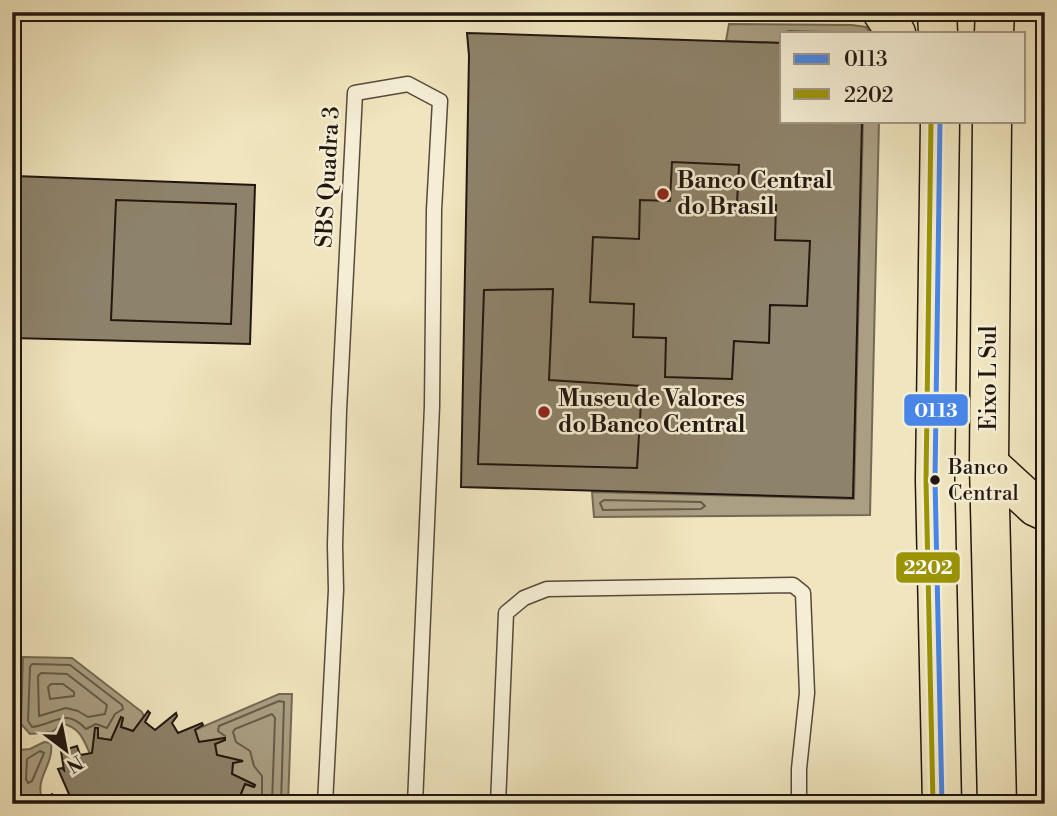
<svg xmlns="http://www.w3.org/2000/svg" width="1057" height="816" font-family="'Libre Bodoni',serif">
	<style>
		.water { fill: #aa9f83; stroke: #746955; stroke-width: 2 }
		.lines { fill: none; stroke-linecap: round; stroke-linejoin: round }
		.shore { stroke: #665b4a; stroke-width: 2 }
		.building { fill: #8d826a; stroke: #221710; stroke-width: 2 }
		.lane-casing { stroke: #564a3c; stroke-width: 17 }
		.primary-casing { stroke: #221710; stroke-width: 41 }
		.highway-casing { stroke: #221710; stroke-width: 41 }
		.lane { stroke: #f5eed5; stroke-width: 14 }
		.primary { stroke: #f0e5be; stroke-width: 38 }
		.highway { stroke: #f0e5be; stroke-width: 38 }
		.bus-1-casing { stroke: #f5eed5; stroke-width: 10 }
		.bus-2-casing { stroke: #f5eed5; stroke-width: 10 }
		.bus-1 { stroke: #4986e7; stroke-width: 5 }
		.bus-2 { stroke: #9b9407; stroke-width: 5 }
		.poi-dot { fill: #8f2418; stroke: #f5eed5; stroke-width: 2.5 }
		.bus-dot { fill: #221710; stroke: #f5eed5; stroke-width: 2.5 }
		.labels { text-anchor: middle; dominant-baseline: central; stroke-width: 5; stroke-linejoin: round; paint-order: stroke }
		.bus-label { font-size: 21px; fill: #221710; stroke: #f5eed5; text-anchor: start }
		.street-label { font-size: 23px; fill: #221710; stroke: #f5eed5 }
		.poi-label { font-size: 23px; font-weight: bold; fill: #221710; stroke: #f5eed5; text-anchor: start }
		.line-badge { stroke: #f5eed5; stroke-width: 2.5 }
		.badge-label { font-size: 19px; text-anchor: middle; font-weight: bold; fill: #fff }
	</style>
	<rect width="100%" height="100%" fill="#f0e5be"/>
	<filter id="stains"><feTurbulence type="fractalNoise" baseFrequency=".00286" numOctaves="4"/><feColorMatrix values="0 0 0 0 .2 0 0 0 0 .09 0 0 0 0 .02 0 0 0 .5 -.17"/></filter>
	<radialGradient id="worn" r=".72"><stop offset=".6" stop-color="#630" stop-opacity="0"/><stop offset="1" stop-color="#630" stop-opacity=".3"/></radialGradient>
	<!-- water -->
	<g class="water">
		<polygon points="729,24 852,25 866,27 871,33 782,33 782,43 726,41"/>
		<polygon points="863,121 879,121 870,515 594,517 592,492 854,499"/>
		<path d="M 23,657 L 72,658 L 142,712 L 144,717 L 133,731 L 121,727 L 123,718 L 121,717 L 111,740 L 98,738 L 98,729 L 96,728 L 92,753 L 90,754 C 84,740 79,726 62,724 L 52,732 L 30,734 L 21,724 Z"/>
		<polygon points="279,694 292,694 288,804 250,804 240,796 245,784 254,787 255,785 232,774 233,763 243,761 217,755 215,744 225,740 225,738 199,742 195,730"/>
		<path d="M 44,742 L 51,743 C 54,767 33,777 43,804 L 18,804 L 20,750 L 30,749 Z"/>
	</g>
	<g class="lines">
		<!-- shore -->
		<g class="shore">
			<polyline points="785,33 788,31 860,33"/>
			<polygon points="604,500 701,502 705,506 701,509 603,510 600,503"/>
			<path d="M 32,664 L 70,665 L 122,705 L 123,709 L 115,714 L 107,728 L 96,724 L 86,729 C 65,707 56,724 32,727 L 28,721 L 30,667 Z"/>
			<polygon points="41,673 67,674 107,705 105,714 88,717 78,711 66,708 39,716 38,676"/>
			<polygon points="51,684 63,684 74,692 74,696 50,699 48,687"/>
			<polyline points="225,736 218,731 219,726 279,701 284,702 281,804"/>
			<polygon points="40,751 44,753 32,781 28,783 26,779 27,759"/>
			<polyline points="262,804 262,776 254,766 250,751 236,742 233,732 235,729 272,714 275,718 272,804"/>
		</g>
	</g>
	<!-- building -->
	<g class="building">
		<polygon points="467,33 782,43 782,121 862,121 853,498 461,487 469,56"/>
		<polygon points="12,159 16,159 15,176 255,185 250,344 12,338"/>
		<polygon points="672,162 739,165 737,204 776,205 775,240 810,241 807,306 770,305 769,343 734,341 732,379 665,377 666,338 633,337 634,304 590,302 593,237 639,239 640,200 670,201"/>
		<polygon points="116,200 236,204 231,324 111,320"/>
		<polygon points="553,289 549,380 642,386 637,468 478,464 484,290"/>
		<polygon points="148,711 150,713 145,722 155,730 176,713 177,716 172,723 178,733 202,723 203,725 195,730 199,742 225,738 225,740 215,744 217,755 243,761 233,763 232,774 255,785 254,787 245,784 240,796 250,804 56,804 50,796 52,794 59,800 69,794 58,769 62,768 64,770 61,751 77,746 80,755 92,753 95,728 98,728 98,738 111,740 121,717 123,718 121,727 133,731"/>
	</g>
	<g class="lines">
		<defs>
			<g id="lane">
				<polyline points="325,804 336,590 335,545 339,411 355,93 408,84 440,101 434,210 432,406 415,804"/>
				<polyline points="498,804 506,613 524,598 547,589 793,585 803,593 807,693 799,769 799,804"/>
			</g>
			<g id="primary">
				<polyline points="882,12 896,33"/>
				<polyline points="937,12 938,33"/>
				<polyline points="994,33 995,12"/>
				<polyline points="940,121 935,480 942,804"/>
				<polyline points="992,121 989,464 997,804"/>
			</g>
			<polyline id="highway" points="989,464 1036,507 1045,511"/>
		</defs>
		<!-- lane casing -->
		<use href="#lane" class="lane-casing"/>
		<!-- primary casing -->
		<use href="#primary" class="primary-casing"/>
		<!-- highway casing -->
		<use href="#highway" class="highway-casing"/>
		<!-- lane -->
		<use href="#lane" class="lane"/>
		<!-- primary -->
		<use href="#primary" class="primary"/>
		<!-- highway -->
		<use href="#highway" class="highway"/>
		<defs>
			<polyline id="bus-1" points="940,121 935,480 942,804"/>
			<polyline id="bus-2" points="931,121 926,480 933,804"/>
		</defs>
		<!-- bus-1 casing -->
		<use href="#bus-1" class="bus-1-casing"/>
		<!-- bus-2 casing -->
		<use href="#bus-2" class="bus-2-casing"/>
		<!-- bus-1 -->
		<use href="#bus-1" class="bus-1"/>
		<!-- bus-2 -->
		<use href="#bus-2" class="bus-2"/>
	</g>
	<!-- markers -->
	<g class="poi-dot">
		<circle cx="663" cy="194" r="7"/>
		<circle cx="544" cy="412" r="7"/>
	</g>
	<circle class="bus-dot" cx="935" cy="480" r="6"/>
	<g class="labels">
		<!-- bus labels -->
		<g class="bus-label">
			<text x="948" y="468">Banco<tspan x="948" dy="26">Central</tspan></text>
		</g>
		<!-- street labels -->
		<g class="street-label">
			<text transform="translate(328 177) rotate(-87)">SBS Quadra 3</text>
			<text transform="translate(989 378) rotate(-90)">Eixo L Sul</text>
		</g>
		<!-- poi labels -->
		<g class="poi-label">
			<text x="677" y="181">Banco Central<tspan x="677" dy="26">do Brasil</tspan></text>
			<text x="558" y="399">Museu de Valores<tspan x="558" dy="26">do Banco Central</tspan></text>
		</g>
	</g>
	<g class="line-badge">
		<rect x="903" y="393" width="66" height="34" rx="7" fill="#4986e7"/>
		<rect x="895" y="551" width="66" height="33" rx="7" fill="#9b9407"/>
	</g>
	<g class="badge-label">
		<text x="936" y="417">0113</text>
		<text x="928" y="574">2202</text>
	</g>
	<!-- margin -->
	<rect width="1057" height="816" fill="none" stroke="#f0e5be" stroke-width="42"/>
	<rect x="14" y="14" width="1029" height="788" fill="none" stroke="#221710" stroke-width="3.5"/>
	<rect x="21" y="21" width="1015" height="774" fill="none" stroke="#221710" stroke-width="2"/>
	<!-- legend -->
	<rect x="780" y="32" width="245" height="91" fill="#f5eed5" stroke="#a19886" stroke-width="2"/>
	<rect x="794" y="54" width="35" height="10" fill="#4986e7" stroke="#a19886" stroke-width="2"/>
	<text x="844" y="66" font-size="21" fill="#221710">0113</text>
	<rect x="794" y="89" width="35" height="10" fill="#9b9407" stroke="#a19886" stroke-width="2"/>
	<text x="844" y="102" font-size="21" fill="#221710">2202</text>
	<!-- north arrow -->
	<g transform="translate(66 750) rotate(148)" stroke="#f5eed5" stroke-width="5" paint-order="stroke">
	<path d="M0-5L12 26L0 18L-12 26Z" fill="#221710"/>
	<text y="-10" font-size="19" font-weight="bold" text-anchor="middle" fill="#221710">N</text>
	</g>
	<rect width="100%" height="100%" filter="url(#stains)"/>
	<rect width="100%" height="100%" fill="url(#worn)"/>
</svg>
